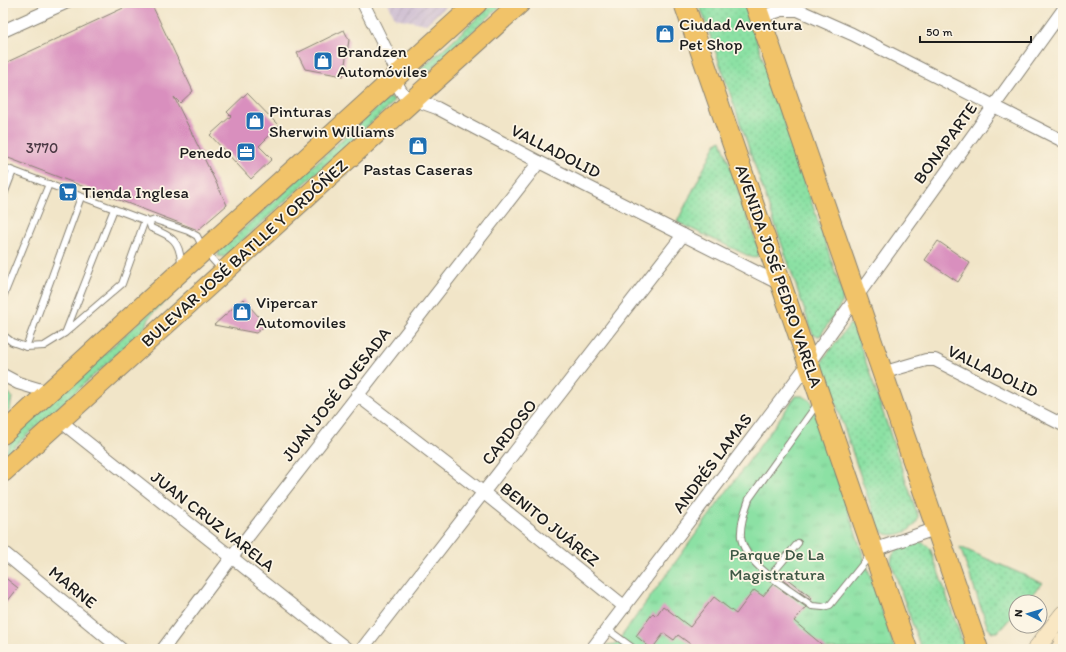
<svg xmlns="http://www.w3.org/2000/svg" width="1066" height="652" font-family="Itim,sans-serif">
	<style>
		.industrial { fill: url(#industrial-furrows) }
		.grass { fill: url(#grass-dots); stroke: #547e60 }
		.park { fill: url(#park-tufts); stroke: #547e60 }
		.building { fill: #d98fbe }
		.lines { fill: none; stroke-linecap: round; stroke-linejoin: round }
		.service-casing { stroke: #868072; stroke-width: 8 }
		.minor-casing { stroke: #868072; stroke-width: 14 }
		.secondary-casing { stroke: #868072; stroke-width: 18 }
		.primary-casing { stroke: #868072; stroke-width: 22 }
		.service { stroke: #fff; stroke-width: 6 }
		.minor { stroke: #fff; stroke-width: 12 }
		.secondary { stroke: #f9e7c3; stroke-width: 17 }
		.primary { stroke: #f1c369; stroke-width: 20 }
		.labels { text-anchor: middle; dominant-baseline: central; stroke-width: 3.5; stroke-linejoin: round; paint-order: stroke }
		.number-label { font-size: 15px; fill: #4b3944 }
		.poi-label { font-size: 17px; fill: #1c1c1c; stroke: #fcf5e5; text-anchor: start }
		.street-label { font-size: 17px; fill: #1c1c1c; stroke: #fcf5e5 }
		.park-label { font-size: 17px; fill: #3e5745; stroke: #fcf5e5 }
	</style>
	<defs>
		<pattern id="industrial-furrows" width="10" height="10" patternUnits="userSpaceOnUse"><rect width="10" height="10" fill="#cebed2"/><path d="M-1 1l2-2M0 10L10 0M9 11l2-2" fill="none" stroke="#b0a3b4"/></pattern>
		<pattern id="grass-dots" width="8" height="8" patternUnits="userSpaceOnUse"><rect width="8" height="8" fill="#8ce1a4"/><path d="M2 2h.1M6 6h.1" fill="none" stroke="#78c08d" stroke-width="1.8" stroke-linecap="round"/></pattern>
		<pattern id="park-tufts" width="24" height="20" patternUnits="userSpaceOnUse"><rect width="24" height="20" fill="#8ce1a4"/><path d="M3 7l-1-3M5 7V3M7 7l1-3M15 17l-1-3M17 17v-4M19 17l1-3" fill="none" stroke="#78c08d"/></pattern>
	</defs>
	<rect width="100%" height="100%" fill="#fcf5e5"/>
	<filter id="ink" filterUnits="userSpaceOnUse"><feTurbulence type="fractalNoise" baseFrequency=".025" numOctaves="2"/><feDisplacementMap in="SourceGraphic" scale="8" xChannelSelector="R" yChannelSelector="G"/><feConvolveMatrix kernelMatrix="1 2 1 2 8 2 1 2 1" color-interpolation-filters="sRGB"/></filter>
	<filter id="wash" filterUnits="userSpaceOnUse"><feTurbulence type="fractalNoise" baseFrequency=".012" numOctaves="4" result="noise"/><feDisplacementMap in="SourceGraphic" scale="16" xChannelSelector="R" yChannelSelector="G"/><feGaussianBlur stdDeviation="0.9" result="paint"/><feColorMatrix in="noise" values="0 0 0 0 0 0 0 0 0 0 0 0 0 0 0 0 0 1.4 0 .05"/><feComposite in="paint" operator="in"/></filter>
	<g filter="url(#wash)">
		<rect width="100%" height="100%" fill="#f1e5c8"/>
		<!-- industrial -->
		<polygon class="industrial" points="388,3 449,3 426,24 395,18"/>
		<!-- grass -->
		<g class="grass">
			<polygon points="494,3 504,3 425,75 421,74 420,70"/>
			<polygon points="699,3 744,3 843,295 842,303 820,336 813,335"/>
			<polygon points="388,98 393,98 393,103 224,257 218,256 219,251"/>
			<polygon points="721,140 759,250 758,256 753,258 677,222 717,142"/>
			<polygon points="191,275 192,276 152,314 142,332 3,457 14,436"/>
			<path d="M 850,324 L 854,327 L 918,516 C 918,532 886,543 878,527 L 822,363 L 824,358 Z"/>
			<polygon points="3,386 12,397 10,409 3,417"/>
			<path d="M 916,542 L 924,543 L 930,548 L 965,649 L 921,649 L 891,562 C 892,548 904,546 916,542 Z"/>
			<polygon points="960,547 1042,583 1025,602 1016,602 1016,612 998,632 992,632 988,628"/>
		</g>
		<!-- park -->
		<polygon class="park" points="796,396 803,396 811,401 895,649 603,649 607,645 616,644"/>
		<g id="blocks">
			<!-- building -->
			<g class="building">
				<polygon points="134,3 151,3 193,91 180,103 174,97 227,205 198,230 3,156 3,64"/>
				<polygon points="344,30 349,40 343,76 305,69 297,53"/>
				<polygon points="247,93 279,126 259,146 272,159 251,179 210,135 231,116 227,112"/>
				<polygon points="938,241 970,263 958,282 925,260"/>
				<polygon points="243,299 266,325 256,333 214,325"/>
				<polygon points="781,574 812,598 811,600 778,577"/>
				<polygon points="3,576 18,588 3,607"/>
				<polygon points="773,584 806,607 794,621 827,649 697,649 678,635 674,640 664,633 652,649 636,636 653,613 656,616 663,606 690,627 714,597 736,614 754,590 763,596"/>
			</g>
		</g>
	</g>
	<g filter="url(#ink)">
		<use href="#blocks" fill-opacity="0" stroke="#868072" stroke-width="1"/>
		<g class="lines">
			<defs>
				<g id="service">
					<polyline points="3,167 149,222 155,220 188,231 197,236 204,250 222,270"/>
					<polyline points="3,197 13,171"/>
					<path d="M 149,222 L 151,228 C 172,236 181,241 181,266"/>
					<polyline points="3,297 49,184"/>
					<polyline points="66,331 114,209"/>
					<polyline points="3,335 12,342 26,347 44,346 65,333 122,284 145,220"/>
					<polyline points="26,347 81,197"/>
					<path d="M 818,403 L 749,499 C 745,511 740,524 741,537 C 744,565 791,590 812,606 L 823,607 L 830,605 L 871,554"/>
					<polyline points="771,575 798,543"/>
					<polyline points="607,629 634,649"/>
				</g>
				<g id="minor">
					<polyline points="363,3 398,74 398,86 403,94 412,99 437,108 539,162 782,285"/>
					<polyline points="760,17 782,10 798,10 852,34 1063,141"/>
					<polyline points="3,31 65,3"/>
					<polyline points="882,373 926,360 935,360 1063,425"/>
					<polyline points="3,375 18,383 48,392"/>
					<polyline points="357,395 484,493 625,607"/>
					<polyline points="59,420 347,649"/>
					<polyline points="873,550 935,529"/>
					<polyline points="3,552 121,649"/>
					<polyline points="163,649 232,557 539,162"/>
					<polyline points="362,649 683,235"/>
					<polyline points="592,649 809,363 1063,10"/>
				</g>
				<g id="secondary">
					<polyline points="1036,649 1063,614"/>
					<polyline points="1060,649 1063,641"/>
				</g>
				<g id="primary">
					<polyline points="684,3 907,649"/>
					<polyline points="755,3 978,649"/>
					<polyline points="3,434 182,270 298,166 477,3"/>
					<polyline points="3,472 520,3"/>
				</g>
			</defs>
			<!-- service casing -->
			<use href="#service" class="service-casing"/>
			<!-- minor casing -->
			<use href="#minor" class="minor-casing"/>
			<!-- secondary casing -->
			<use href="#secondary" class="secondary-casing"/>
			<!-- primary casing -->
			<use href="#primary" class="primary-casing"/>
			<!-- service -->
			<use href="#service" class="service"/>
			<!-- minor -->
			<use href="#minor" class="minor"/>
			<!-- secondary -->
			<use href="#secondary" class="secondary"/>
			<!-- primary -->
			<use href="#primary" class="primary"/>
		</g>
	</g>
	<!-- icons -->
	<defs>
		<symbol id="shop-square" viewBox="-11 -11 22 22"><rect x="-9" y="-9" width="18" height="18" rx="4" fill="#1f6fb2" stroke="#fcf5e5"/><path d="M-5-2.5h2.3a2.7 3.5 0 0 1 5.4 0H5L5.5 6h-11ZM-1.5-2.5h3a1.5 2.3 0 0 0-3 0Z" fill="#fff"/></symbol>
		<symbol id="office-square" viewBox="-11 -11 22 22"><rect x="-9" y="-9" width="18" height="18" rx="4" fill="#1f6fb2" stroke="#fcf5e5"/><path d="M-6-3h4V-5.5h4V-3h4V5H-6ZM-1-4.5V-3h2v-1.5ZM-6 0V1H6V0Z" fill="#fff"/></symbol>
		<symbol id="supermarket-square" viewBox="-11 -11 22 22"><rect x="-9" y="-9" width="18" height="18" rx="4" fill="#1f6fb2" stroke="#fcf5e5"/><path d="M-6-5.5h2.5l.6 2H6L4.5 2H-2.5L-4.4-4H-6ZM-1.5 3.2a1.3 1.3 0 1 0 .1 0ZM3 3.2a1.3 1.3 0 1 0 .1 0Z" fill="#fff"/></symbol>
	</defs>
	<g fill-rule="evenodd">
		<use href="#shop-square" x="654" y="23" width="22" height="22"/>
		<use href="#shop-square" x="312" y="50" width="22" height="22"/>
		<use href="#shop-square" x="244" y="110" width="22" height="22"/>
		<use href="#shop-square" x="407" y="135" width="22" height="22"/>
		<use href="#office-square" x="235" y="141" width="22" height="22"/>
		<use href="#supermarket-square" x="57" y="181" width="22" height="22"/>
		<use href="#shop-square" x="231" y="301" width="22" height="22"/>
	</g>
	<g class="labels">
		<!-- number labels -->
		<g class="number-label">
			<text x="42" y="148">3770</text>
		</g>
		<!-- poi labels -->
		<g class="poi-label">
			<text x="679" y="24">Ciudad Aventura<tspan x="679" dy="20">Pet Shop</tspan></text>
			<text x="337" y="51">Brandzen<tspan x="337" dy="20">Automóviles</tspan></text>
			<text x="269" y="111">Pinturas<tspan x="269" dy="20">Sherwin Williams</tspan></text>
			<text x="232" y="152" text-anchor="end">Penedo</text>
			<text x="418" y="169" text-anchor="middle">Pastas Caseras</text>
			<text x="82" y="192">Tienda Inglesa</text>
			<text x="256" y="302">Vipercar<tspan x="256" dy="20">Automoviles</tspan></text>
		</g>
		<!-- street labels -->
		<g class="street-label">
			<text transform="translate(945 143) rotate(-54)">BONAPARTE</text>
			<text transform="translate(556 151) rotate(27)">VALLADOLID</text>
			<text transform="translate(244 253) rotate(-42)">BULEVAR JOSÉ BATLLE Y ORDÓÑEZ</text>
			<text transform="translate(779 276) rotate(71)">AVENIDA JOSÉ PEDRO VARELA</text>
			<text transform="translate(993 371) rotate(26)">VALLADOLID</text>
			<text transform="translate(336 394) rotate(-52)">JUAN JOSÉ QUESADA</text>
			<text transform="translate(509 432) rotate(-52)">CARDOSO</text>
			<text transform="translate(712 463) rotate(-53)">ANDRÉS LAMAS</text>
			<text transform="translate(213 521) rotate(38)">JUAN CRUZ VARELA</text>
			<text transform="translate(550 524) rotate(39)">BENITO JUÁREZ</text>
			<text transform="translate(73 587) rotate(39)">MARNE</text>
		</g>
		<!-- park labels -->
		<g class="park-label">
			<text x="777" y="554">Parque De La<tspan x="777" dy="20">Magistratura</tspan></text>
		</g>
	</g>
	<!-- margin -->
	<rect width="1066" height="652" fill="none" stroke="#fcf5e5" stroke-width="16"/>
	<!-- north arrow -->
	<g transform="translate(1028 614) rotate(275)"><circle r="19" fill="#fcf5e5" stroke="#a29e95"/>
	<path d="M0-3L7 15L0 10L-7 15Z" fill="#1f6fb2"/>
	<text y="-6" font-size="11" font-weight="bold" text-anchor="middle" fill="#1c1c1c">N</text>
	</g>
	<!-- scale -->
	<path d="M920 36v6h111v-6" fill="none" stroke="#1c1c1c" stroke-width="2"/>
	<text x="926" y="36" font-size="12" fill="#1c1c1c" stroke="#fcf5e5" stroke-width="3" paint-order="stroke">50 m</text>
</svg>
